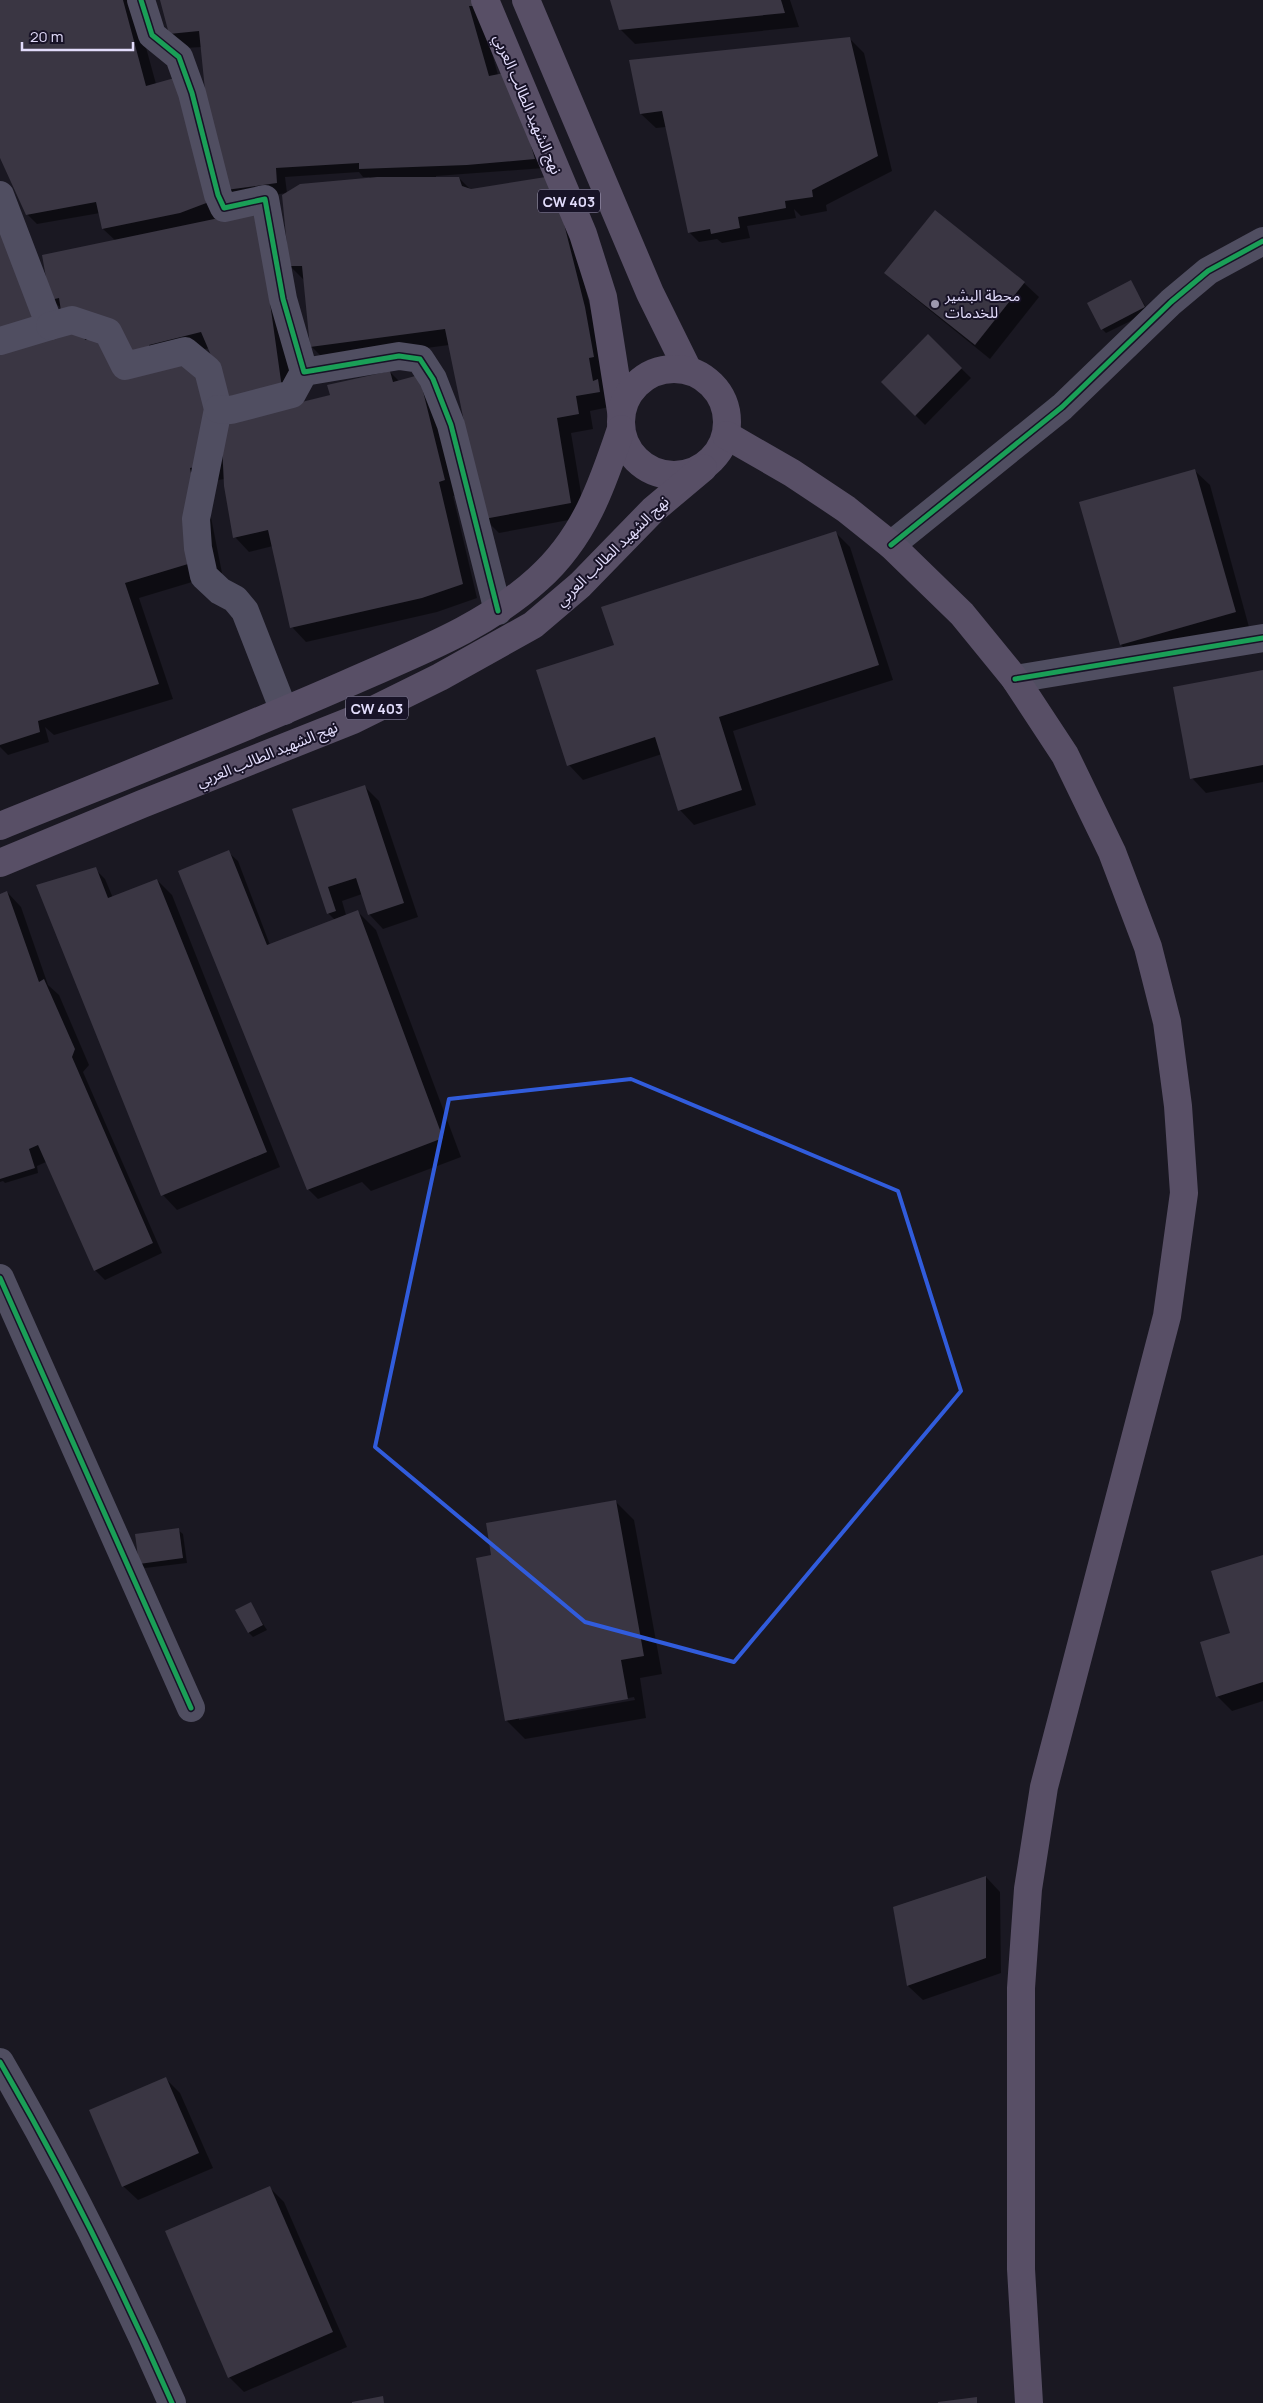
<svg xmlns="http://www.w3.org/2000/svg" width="1263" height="2403" font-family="Manrope,'Noto Sans Arabic',sans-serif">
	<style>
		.shadow { fill: #0007; fill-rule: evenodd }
		.building { fill: #3a3643 }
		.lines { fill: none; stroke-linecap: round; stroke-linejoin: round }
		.minor { stroke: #504e61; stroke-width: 28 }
		.major { stroke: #584f66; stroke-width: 28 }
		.cycleway-casing { stroke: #181327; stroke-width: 8 }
		.cycleway { stroke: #1a9f57; stroke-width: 5 }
		.marked { fill: none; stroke: #315cdc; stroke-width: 4; stroke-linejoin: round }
		.poi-dot { fill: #9c97af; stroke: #181327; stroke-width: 2 }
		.labels { text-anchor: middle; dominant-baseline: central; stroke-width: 4; stroke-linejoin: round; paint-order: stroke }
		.shield { fill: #181327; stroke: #a5a0bb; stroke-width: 1 }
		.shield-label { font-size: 14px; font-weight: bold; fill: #e2dcfb }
		.street-label { font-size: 15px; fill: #e2dcfb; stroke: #181327 }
		.poi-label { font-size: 15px; fill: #e2dcfb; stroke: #181327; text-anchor: start }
	</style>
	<rect width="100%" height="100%" fill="#1a1822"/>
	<!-- shadow -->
	<g class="shadow">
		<path d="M 0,0 L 133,0 L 156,84 L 223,216 L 272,226 L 296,404 L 332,395 L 390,372 L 399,381 L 433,391 L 459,495 L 453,496 L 477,598 L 437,612 L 306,642 L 292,627 L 273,546 L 249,552 L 235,537 L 225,479 L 204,482 L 222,573 L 139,598 L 173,699 L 54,735 L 45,727 L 49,742 L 8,755 L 0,747 L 0,350 L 50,338 L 62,309 L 51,299 L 116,241 L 103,229 L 100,213 L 37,224 L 27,214 L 0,155 ZM 209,348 L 247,417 L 163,359 Z"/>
		<polygon points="161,0 481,0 483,21 498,75 544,168 436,176 436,179 459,178 471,190 561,187 614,406 590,411 593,429 571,433 585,517 499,533 485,519 449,345 389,353 321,356 311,346 304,280 290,266 370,177 363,177 359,172 285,177 287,193 237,200 227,190 202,47 184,48 170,34"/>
		<polygon points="611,0 790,0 799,27 635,44 620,29"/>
		<polygon points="849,38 864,53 892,171 826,205 827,211 801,216 794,209 796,218 747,226 750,238 722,243 717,239 699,242 689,232 666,127 656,128 641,114"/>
		<polygon points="935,211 1024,283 1039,297 990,359 901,287 886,273"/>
		<polygon points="1130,281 1149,312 1106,333 1102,329"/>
		<polygon points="928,336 971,378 925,425 882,382"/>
		<polygon points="1195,471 1210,485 1249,627 1136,659 1121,645"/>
		<polygon points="835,532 850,547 893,680 733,731 756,805 694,825 680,810 662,754 583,780 569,765 615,646"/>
		<polygon points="1263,671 1263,782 1206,793 1192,778"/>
		<polygon points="364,786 379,801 418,917 383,929 369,914 362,894 342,901 346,915 357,911 376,930 461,1157 371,1191 362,1182 318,1199 308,1189 228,852 238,861 270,945 335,920 328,913 293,810"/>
		<polygon points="95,869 105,879 113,898 157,880 172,895 280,1167 177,1210 163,1195"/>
		<polygon points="7,892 21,907 48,985 59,995 89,1065 83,1072 162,1253 105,1280 95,1270 46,1162 37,1166 38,1173 5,1183 3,1181 0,1182 0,895"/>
		<path d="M 615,1501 L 634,1520 L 662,1674 L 640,1678 L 646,1718 L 525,1739 L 506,1720 L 493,1556 ZM 634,1697 L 635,1700 L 519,1720 L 519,1717 Z"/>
		<polygon points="178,1530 183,1534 187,1563 145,1568 140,1564"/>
		<polygon points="1263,1556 1263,1701 1232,1711 1217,1696 1231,1634"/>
		<polygon points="250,1604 267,1630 253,1637 249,1633"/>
		<polygon points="986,1877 1000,1892 1001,1973 923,2000 908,1986 894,1908"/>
		<polygon points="166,2079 180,2093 213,2168 138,2200 123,2186"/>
		<polygon points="269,2187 284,2202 347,2347 244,2392 229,2377"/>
	</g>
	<!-- building -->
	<g class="building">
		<polygon points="0,0 123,0 146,86 178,77 209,202 180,213 102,229 96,202 26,215 0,158"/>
		<polygon points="160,0 472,0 474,6 469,6 489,76 509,72 535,159 467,165 359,169 359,163 276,168 277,183 226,190 205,90 199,31 169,34"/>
		<polygon points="610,0 781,0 785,13 619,30"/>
		<polygon points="850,37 878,156 812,190 813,197 785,201 786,208 738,217 740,228 711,234 710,229 688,233 662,111 640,114 629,60"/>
		<polygon points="552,176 585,307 594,357 589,358 593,381 598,379 600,392 576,396 579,414 557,418 571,503 484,519 445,329 310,347 302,266 289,266 282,195 300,184 377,177 459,177 462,186 471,189"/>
		<polygon points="257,210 282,388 231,402 201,332 149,345 151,355 130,359 61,311 59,298 50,300 42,255"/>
		<polygon points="935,210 1025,282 975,345 884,273"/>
		<polygon points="0,227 36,322 0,329"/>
		<polygon points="1131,280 1145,307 1101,330 1087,303"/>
		<polygon points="83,329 85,340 106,336 115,375 181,360 200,381 210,420 210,465 190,468 208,558 125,583 159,684 38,721 40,732 0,745 0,348"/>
		<polygon points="928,334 962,368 915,416 881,382"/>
		<polygon points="390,371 393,382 419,375 445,480 439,482 463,584 422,598 290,628 268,530 233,538 224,486 221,422 330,395 327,385"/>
		<polygon points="1195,469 1236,612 1120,645 1079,502"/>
		<polygon points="836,531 879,665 719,717 742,790 678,811 655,737 567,766 536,670 614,645 601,607"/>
		<polygon points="1263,670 1263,765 1190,779 1173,687"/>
		<polygon points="365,785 404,903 368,915 356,878 328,887 336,911 327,914 292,809"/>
		<polygon points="229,850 267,945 358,910 443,1138 307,1190 178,871"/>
		<polygon points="96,867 108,898 157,879 267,1152 161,1196 36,885"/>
		<polygon points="7,891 39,982 44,979 75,1049 72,1057 153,1243 94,1271 38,1145 29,1149 35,1168 0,1179 0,894"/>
		<polygon points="616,1500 644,1656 621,1660 628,1699 505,1721 476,1558 491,1555 486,1523"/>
		<polygon points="179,1528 183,1558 139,1564 135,1534"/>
		<polygon points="1263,1555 1263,1682 1216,1697 1200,1642 1230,1633 1211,1571"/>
		<polygon points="251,1602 263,1625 248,1633 235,1610"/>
		<polygon points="986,1876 986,1958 907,1986 893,1907"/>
		<polygon points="166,2077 199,2153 122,2187 89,2110"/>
		<polygon points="270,2186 333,2332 228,2378 165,2231"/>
		<polygon points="383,2396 384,2403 352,2403 352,2402"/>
		<polygon points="977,2397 977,2403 938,2403 938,2402"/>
	</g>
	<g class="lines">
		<!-- minor -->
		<g class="minor">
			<polyline points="141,0 152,35 179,57 192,93 218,195 224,208 265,199 283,299 304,372 399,356 420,359 433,379 451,425 498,611"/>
			<polyline points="0,195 50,326 0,341"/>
			<polyline points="50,326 72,320 108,332 125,366 185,351 208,370 218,409 196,519 198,548 204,576 220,591 235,599 245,611 284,711"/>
			<polyline points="218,409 231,410 292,394 304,372"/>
			<polyline points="891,545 1062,407 1171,302 1208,271 1263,241"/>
			<polyline points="1015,679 1263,638"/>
			<polyline points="0,1278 191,1708"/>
			<path d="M 0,2062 C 64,2172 121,2287 172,2403"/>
		</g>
		<!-- major -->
		<g class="major">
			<polyline points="485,0 583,234 603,297 621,411"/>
			<polyline points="526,0 650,293 688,370"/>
			<circle cx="674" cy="422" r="53"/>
			<polyline points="726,435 792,473 846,509 891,545 962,614 1015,679 1065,755 1112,852 1148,947 1167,1022 1178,1106 1184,1193 1167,1316 1044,1787 1028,1889 1021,1988 1021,2269 1029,2403"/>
			<path d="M 0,826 C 116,779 232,734 346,684 C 413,654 483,629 538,579 C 584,538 602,486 621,429"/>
			<polyline points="0,863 142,804 353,720 440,677 533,625 580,585 653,510 703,468"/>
		</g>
		<defs>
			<g id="cycleway">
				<polyline points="141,0 152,35 179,57 192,93 218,195 224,208 265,199 283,299 304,372 399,356 420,359 433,379 451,425 498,611"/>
				<polyline points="891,545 1062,407 1171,302 1208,271 1263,241"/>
				<polyline points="1015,679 1263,638"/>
				<polyline points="0,1278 191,1708"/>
				<path d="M 0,2062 C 64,2172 121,2287 172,2403"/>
			</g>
		</defs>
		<!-- cycleway casing -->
		<use href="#cycleway" class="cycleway-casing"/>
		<!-- cycleway -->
		<use href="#cycleway" class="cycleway"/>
	</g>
	<!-- marked area -->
	<path class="marked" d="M 631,1079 L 898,1191 L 961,1391 L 734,1662 L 585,1622 L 375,1447 L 449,1099 Z"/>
	<!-- markers -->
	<circle class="poi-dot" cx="935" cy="304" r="5"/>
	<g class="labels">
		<!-- shield labels -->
		<g class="shield">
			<rect x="538" y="189.5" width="62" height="23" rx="4"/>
			<rect x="346" y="696.5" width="62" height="23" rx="4"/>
		</g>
		<g class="shield-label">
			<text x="569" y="201">CW 403</text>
			<text x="377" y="708">CW 403</text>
		</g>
		<!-- street labels -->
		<g class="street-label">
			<text transform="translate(528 104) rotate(67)">نهج الشهيد الطالب العربي</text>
			<text transform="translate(612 551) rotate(-44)">نهج الشهيد الطالب العربي</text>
			<text transform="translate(267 754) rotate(-22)">نهج الشهيد الطالب العربي</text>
		</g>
		<!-- poi labels -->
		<g class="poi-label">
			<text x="945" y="295">محطة البشير<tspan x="945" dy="17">للخدمات</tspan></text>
		</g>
	</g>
	<!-- scale -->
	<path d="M22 42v8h111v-8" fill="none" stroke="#e2dcfb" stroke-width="2.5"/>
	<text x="30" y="42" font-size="15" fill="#e2dcfb" stroke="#181327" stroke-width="4" paint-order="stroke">20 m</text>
</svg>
